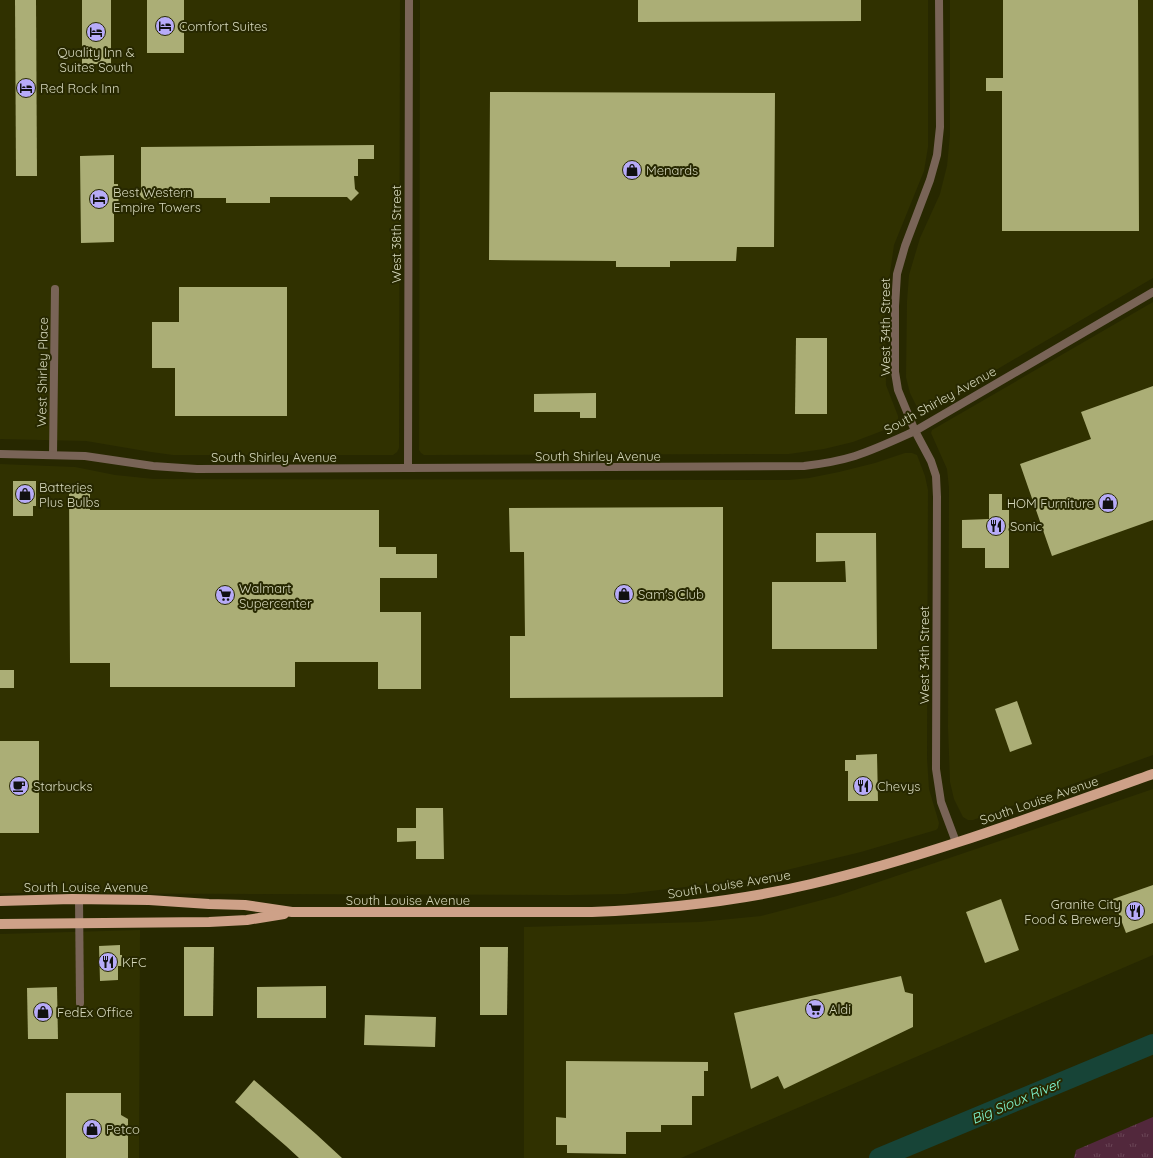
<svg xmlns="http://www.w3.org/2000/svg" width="1153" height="1158" font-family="Quicksand,sans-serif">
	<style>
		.built { fill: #303100 }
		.grass { fill: url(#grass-tufts) }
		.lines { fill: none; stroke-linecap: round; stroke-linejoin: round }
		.river { stroke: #174437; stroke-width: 20 }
		.building { fill: #abae76 }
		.minor { stroke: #796457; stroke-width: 8 }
		.tertiary { stroke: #796457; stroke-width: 8 }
		.primary { stroke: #cea188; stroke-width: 10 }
		.labels { text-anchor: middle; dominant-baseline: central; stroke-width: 4; stroke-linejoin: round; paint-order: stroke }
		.poi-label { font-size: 13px; fill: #d5d7bb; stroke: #272800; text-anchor: start }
		.street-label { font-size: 13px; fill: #d5d7bb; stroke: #272800 }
		.water-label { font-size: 14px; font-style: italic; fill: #82f8d3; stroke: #272800 }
	</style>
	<defs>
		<pattern id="grass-tufts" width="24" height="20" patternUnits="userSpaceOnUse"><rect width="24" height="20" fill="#52283c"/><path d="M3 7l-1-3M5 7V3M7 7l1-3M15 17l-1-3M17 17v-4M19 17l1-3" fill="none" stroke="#6a4656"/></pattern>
	</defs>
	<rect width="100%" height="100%" fill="#272800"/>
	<!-- built -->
	<g class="built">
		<polygon points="0,0 400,0 399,448 397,452 393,455 173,455 151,452 86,441 0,439"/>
		<polygon points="420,0 928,0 928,147 924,171 894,245 885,308 886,385 898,416 898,421 895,426 853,442 824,449 789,454 424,455 421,453 419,450"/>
		<polygon points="950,0 1153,0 1153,278 926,411 922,411 918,409 910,393 906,377 907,301 909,275 920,238 940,194 947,166 950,134"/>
		<polygon points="1153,302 1153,755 973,820 968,820 963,817 954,799 950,782 948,727 949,488 947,469 931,433 932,430"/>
		<polygon points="905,453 912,453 917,455 925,476 928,490 927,758 929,789 939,823 938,828 936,830 861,852 746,880 625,894 569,895 0,893 0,464 75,467 115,475 154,479 789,480 809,478 839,472 875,463"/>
		<polygon points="1153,789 1153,955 681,1158 524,1158 524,927 699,922 761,916 837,896"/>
		<polygon points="140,930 139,1158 0,1158 0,934"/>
	</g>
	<!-- grass -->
	<polygon class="grass" points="1153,1117 1153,1158 1074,1158 1076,1150"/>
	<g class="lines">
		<!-- river -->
		<polyline class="river" points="879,1158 1153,1044"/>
	</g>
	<!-- building -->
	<g class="building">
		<polygon points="15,0 36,0 37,176 16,176"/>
		<rect x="82" y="0" width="29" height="64"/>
		<rect x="147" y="0" width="37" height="53"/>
		<polygon points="638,0 861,0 861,21 638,22"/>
		<polygon points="1003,0 1138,0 1139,231 1002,231 1002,91 986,91 986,78 1003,78"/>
		<polygon points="490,92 775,93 774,247 737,247 736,261 670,261 670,267 616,267 616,261 489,260"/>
		<polygon points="374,145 374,159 358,159 358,176 354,176 355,189 359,193 351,201 347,197 270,197 270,203 226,203 226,198 150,198 145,200 139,195 141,192 141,147"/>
		<polygon points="114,155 114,184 118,184 119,213 114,213 114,242 81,243 80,156"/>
		<polygon points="179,287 287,287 287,416 175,416 175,368 152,368 152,322 179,322"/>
		<polygon points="796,338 827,338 827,414 795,414"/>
		<polygon points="1153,386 1153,520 1052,556 1020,464 1091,439 1081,412"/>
		<polygon points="596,393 596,418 580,418 580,412 534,412 534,394"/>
		<polygon points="13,481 36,481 36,506 33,506 33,516 13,516"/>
		<polygon points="69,489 90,489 90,510 379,510 379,547 396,547 396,554 437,554 437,578 380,578 380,612 421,612 421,689 378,689 378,662 295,662 295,687 110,687 110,663 70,663"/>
		<polygon points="989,494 1002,494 1002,510 1009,510 1009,568 985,568 985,548 962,548 962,520 989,519"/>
		<polygon points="723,507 723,697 510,698 510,636 525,636 524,552 510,552 509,508"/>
		<polygon points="816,533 876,533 877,649 772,649 772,582 846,582 845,561 816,562"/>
		<rect x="0" y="670" width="14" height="18"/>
		<polygon points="1017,701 1032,744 1010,752 995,709"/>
		<rect x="0" y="741" width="39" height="92"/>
		<polygon points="877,754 878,801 848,801 848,771 845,771 845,760 856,760 856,755"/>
		<polygon points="416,808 443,808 444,859 416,859 416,841 397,842 397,828 416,828"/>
		<polygon points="1153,885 1153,923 1126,933 1113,899"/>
		<polygon points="1001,899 1019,950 985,963 966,912"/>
		<polygon points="120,945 120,955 122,955 122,966 118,966 118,980 100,981 99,946"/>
		<polygon points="184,947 214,947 213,1016 184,1016"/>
		<polygon points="480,947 508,947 507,1015 480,1015"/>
		<polygon points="901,976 905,992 913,994 913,1027 784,1089 778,1076 751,1089 734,1013"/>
		<polygon points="326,986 326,1018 257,1018 257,987"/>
		<polygon points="57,987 58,1039 28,1039 27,988"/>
		<polygon points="365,1015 436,1017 435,1047 364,1045"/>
		<polygon points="566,1061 708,1062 708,1071 704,1071 704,1096 692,1096 692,1125 661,1125 661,1132 626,1132 626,1154 567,1153 567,1145 556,1145 556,1117 566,1118"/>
		<polygon points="254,1080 316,1134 342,1158 299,1158 286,1146 235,1102"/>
		<polygon points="66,1093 121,1093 121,1115 128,1119 128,1158 66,1158"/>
	</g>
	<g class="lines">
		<!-- minor -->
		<g class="minor">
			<polyline points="939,0 940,127 937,155 930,180 905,246 897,274 895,306 895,372 898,390 915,431 931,461 936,476 937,497 936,769 941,802 956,842"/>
			<polyline points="53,455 55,289"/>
			<polyline points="408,468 409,0"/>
			<polyline points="79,899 80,1003"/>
		</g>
		<!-- tertiary -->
		<path class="tertiary" d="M 0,454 L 85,456 L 153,466 L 197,469 L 804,466 C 821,464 839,461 855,456 C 876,449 895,440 915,431 L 1153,292"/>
		<!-- primary -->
		<g class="primary">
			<path d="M 0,901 L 72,899 L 149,900 L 209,904 L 245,905 L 292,912 L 592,912 C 666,909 739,901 811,884 C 927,857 1040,814 1153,774"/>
			<polyline points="0,924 209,922 247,920 284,914"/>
		</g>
	</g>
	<!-- icons -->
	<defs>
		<symbol id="hotel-disc" viewBox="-11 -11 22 22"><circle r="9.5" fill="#b7abf8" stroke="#272800"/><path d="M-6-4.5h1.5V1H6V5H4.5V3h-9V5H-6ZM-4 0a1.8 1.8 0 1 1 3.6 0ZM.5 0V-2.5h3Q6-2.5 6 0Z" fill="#111"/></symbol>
		<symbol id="shop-disc" viewBox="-11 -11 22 22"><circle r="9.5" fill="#b7abf8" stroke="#272800"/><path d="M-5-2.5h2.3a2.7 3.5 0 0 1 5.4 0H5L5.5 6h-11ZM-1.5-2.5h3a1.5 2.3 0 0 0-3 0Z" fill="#111"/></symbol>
		<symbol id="restaurant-disc" viewBox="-11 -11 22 22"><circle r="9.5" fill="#b7abf8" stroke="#272800"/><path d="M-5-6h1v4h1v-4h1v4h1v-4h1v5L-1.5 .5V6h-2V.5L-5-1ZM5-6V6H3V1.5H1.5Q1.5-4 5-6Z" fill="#111"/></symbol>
		<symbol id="supermarket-disc" viewBox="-11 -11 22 22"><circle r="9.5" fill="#b7abf8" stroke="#272800"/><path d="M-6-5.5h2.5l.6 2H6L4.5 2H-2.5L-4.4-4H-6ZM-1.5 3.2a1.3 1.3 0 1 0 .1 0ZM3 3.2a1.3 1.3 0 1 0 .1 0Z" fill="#111"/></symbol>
		<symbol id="cafe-disc" viewBox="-11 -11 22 22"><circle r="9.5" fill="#b7abf8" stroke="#272800"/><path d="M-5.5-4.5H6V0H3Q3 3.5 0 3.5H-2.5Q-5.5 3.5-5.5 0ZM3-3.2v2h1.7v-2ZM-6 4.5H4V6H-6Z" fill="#111"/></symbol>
	</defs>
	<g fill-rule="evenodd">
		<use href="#hotel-disc" x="154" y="15" width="22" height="22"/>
		<use href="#hotel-disc" x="85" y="21" width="22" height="22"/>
		<use href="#hotel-disc" x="15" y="77" width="22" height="22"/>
		<use href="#shop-disc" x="621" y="159" width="22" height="22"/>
		<use href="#hotel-disc" x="88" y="188" width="22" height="22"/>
		<use href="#shop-disc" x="14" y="483" width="22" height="22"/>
		<use href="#shop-disc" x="1097" y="492" width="22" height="22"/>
		<use href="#restaurant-disc" x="985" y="515" width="22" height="22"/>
		<use href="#shop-disc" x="613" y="583" width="22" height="22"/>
		<use href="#supermarket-disc" x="214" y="584" width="22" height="22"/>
		<use href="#cafe-disc" x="8" y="775" width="22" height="22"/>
		<use href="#restaurant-disc" x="852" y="775" width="22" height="22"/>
		<use href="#restaurant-disc" x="1124" y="900" width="22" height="22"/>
		<use href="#restaurant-disc" x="97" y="951" width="22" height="22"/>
		<use href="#supermarket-disc" x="804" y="998" width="22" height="22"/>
		<use href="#shop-disc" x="32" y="1001" width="22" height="22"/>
		<use href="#shop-disc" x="81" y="1118" width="22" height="22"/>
	</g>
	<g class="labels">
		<!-- poi labels -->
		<g class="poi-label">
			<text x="179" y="26">Comfort Suites</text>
			<text x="96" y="52" text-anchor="middle">Quality Inn &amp;<tspan x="96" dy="15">Suites South</tspan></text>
			<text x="40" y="88">Red Rock Inn</text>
			<text x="646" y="170">Menards</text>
			<text x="113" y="192">Best Western<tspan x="113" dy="15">Empire Towers</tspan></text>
			<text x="39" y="487">Batteries<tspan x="39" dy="15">Plus Bulbs</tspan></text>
			<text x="1094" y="503" text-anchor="end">HOM Furniture</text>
			<text x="1010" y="526">Sonic</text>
			<text x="239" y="588">Walmart<tspan x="239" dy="15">Supercenter</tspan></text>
			<text x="638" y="594">Sam's Club</text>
			<text x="33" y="786">Starbucks</text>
			<text x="877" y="786">Chevys</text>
			<text x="1121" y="904" text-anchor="end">Granite City<tspan x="1121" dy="15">Food &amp; Brewery</tspan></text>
			<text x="122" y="962">KFC</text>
			<text x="829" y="1009">Aldi</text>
			<text x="57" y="1012">FedEx Office</text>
			<text x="106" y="1129">Petco</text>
		</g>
		<!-- street labels -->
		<g class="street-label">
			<text transform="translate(396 234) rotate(-90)">West 38th Street</text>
			<text transform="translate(885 327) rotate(-90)">West 34th Street</text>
			<text transform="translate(42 372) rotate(-89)">West Shirley Place</text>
			<text transform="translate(940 400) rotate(-29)">South Shirley Avenue</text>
			<text x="598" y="456">South Shirley Avenue</text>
			<text x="274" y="457">South Shirley Avenue</text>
			<text transform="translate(924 655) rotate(-90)">West 34th Street</text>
			<text transform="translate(1039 800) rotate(-19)">South Louise Avenue</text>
			<text transform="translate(729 884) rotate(-9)">South Louise Avenue</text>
			<text x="86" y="887">South Louise Avenue</text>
			<text x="408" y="900">South Louise Avenue</text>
		</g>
		<!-- water labels -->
		<g class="water-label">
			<text transform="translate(1016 1101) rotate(-23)">Big Sioux River</text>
		</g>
	</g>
</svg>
